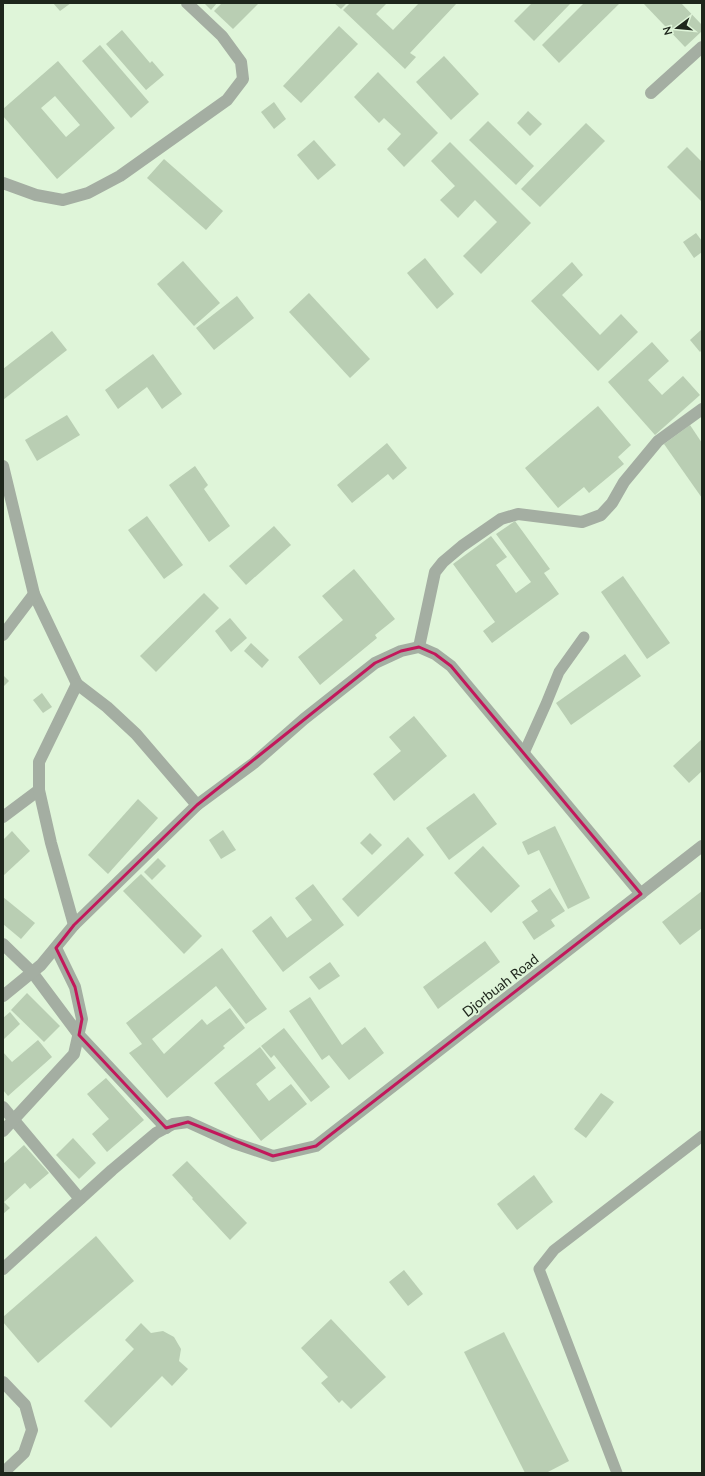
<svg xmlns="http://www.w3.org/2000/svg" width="705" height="1476" font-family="Lato,sans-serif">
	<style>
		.building { fill: #b9ceb3; fill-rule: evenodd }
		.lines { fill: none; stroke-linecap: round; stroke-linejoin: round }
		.lane { stroke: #a4aea2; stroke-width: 11 }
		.street { stroke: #a4aea2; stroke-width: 12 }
		.marked { fill: none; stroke: #c2185b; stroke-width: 3; stroke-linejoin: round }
		.labels { text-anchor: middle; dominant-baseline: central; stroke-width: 3.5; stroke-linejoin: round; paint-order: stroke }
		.street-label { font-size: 14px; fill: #1e261c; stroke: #dff5d9 }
	</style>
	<rect width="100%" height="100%" fill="#dff5d9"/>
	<!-- building -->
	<g class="building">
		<polygon points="53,3 71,3 60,11"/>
		<polygon points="204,3 217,3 211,10"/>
		<polygon points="222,3 259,3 233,29 214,11"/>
		<polygon points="334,3 347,3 341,9"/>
		<polygon points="350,3 387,3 376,14 393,30 419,3 457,3 410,53 416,57 405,69 343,10"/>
		<polygon points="532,3 571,3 534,41 514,21"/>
		<polygon points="584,3 620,3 559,63 542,45"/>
		<polygon points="643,3 681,3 702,25 702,31 685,47"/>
		<polygon points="339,26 358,44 301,103 283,86"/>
		<polygon points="122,30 150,63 152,61 164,75 146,90 106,44"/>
		<polygon points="100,45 149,102 131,118 82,61"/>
		<polygon points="444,56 479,94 451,120 416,82"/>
		<path d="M 58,61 L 115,128 L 57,179 L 3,116 L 3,109 ZM 55,96 L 80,125 L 66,137 L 41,108 Z"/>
		<polygon points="378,72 438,133 404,167 387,149 401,134 384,118 379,123 354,97"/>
		<polygon points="274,102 286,119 274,129 261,112"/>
		<polygon points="528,111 542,124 530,136 517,123"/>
		<polygon points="488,121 534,166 516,185 469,140"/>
		<polygon points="586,123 605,141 540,207 521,189"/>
		<polygon points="314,140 336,165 318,180 297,155"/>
		<polygon points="450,142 531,223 481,274 463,256 497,222 475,200 458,218 440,200 455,186 431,161"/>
		<polygon points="687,147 702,162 702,202 667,167"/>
		<polygon points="164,159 223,211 206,230 147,178"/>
		<polygon points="696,233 702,241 702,252 694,258 683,242"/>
		<polygon points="425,258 454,294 437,309 407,273"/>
		<polygon points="183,261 220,303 194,326 157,284"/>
		<polygon points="572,262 583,275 562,295 600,335 621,314 638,332 598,371 531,301"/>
		<polygon points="309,293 370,359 350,378 289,312"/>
		<polygon points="237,296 254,318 214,350 196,328"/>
		<polygon points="702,329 702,350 700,352 690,340"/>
		<polygon points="52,331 67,350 3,400 3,369"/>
		<polygon points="652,342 669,361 648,380 662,395 683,376 700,395 655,435 608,382"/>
		<polygon points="153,354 182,394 162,409 147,387 118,409 105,390"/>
		<polygon points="598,406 631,445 618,457 624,464 589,493 584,487 558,508 525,468"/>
		<polygon points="67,415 80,435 37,461 25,440"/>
		<polygon points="690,425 702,443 702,498 664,444"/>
		<polygon points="387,443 407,468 393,480 388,474 352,503 337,485"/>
		<polygon points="195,466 208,485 204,489 230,526 209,542 169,485"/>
		<polygon points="147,516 183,565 164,579 128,530"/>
		<polygon points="515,521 550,569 544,573 559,594 492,643 483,631 495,622 453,564 491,536 507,557 496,565 516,593 531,582 496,534"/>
		<polygon points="274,526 291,545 246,585 229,566"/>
		<polygon points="354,569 395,619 375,635 377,638 320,685 298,657 343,620 322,596"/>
		<polygon points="623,576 670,643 647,659 601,592"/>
		<polygon points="204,593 219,608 156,672 140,656"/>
		<polygon points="230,618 247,638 231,652 215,631"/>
		<polygon points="251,643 269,660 262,668 244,651"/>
		<polygon points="625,654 641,676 571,725 556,703"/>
		<polygon points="3,675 9,681 3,687"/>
		<polygon points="42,693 52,707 43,713 33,700"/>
		<polygon points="414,716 447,756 394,801 373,774 401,751 389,737"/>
		<polygon points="702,739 702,771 689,783 673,766"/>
		<polygon points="474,793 497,824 449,860 426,828"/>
		<polygon points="138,799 158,818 108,874 88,855"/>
		<polygon points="555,826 590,898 568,909 539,850 528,855 522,842"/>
		<polygon points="223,830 236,850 221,859 209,840"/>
		<polygon points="12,831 30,851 3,876 3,840"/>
		<polygon points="370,833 382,845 372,855 360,843"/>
		<polygon points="408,837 424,855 358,917 342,899"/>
		<polygon points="483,846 520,886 491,913 454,873"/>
		<polygon points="158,858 166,866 152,880 144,872"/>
		<polygon points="141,874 202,936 184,954 123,891"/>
		<polygon points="313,884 344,925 283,972 252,931 271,916 287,938 312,920 295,898"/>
		<polygon points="550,888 565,911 551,920 555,926 534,940 522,922 538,911 531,901"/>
		<polygon points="702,891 702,928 680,945 662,922"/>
		<polygon points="3,897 35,923 21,939 3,924"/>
		<polygon points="485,941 500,962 438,1009 423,987"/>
		<polygon points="222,948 267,1009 246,1024 216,986 152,1039 164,1054 202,1019 207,1025 230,1008 245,1028 223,1046 225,1048 167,1098 129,1053 142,1044 126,1023"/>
		<polygon points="330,962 340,976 319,990 309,977"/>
		<polygon points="27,993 60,1026 44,1042 11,1010"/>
		<polygon points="310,997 342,1045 365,1027 384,1053 349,1080 329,1055 322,1060 289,1011"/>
		<polygon points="10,1012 20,1024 3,1040 3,1018"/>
		<polygon points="284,1028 330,1087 311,1102 274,1055 271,1058 261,1046"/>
		<polygon points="38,1040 52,1057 8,1096 3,1090 3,1052 12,1062"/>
		<polygon points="260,1047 276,1068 256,1084 269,1101 291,1084 307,1104 261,1141 214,1083"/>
		<polygon points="106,1078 144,1120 107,1152 92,1134 109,1119 87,1094"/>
		<polygon points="601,1093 614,1102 586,1138 574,1129"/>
		<polygon points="73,1138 96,1163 79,1179 56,1155"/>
		<polygon points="24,1145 49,1173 30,1189 25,1183 4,1202 10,1208 3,1214 3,1164"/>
		<polygon points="187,1161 247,1223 230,1240 192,1199 193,1198 172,1175"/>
		<polygon points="534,1175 553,1202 517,1230 497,1204"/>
		<polygon points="96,1236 134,1281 38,1363 3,1322 3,1317"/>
		<polygon points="404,1270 423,1294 408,1306 389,1282"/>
		<polygon points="331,1319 386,1377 351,1409 342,1400 339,1403 321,1383 328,1377 301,1348"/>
		<polygon points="141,1323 151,1333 163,1331 174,1337 181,1349 179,1361 188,1369 172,1386 162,1376 111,1428 84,1401 134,1349 125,1340"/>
		<polygon points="504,1332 569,1461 546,1473 525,1473 464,1352"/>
	</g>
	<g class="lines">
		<!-- lane -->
		<g class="lane">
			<polyline points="524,753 546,704 559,672 584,637"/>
			<polyline points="617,1473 539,1269 554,1250 702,1136"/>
		</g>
		<!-- street -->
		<g class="street">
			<polyline points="651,93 702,47"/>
			<polyline points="3,183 36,195 63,200 88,193 120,176 227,100 243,79 241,62 222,36 187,3"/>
			<polyline points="3,466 34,594 77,684 107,707 136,734 197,805"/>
			<polyline points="3,635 34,594"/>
			<polyline points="419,647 435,572 443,562 462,546 501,519 518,514 582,522 601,515 612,503 624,482 658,441 702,409"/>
			<polyline points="3,817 39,790"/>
			<polyline points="74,925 51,843 39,790 39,762 77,684"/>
			<polyline points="3,944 32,972 79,1035 166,1128"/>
			<polyline points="3,996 41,965 74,925 197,805 254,763 304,719 375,663 401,651 419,647 435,654 451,666 641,894"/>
			<polyline points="3,1107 80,1199"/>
			<polyline points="3,1131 74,1054 82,1019 75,987 56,948"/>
			<polyline points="3,1269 112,1170 156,1133 173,1124 188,1122 234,1143 273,1156 316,1146 702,846"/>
			<polyline points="3,1382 25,1405 32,1430 24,1453 3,1473"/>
		</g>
	</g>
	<!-- marked area -->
	<path class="marked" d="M 419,647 L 435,654 L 451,666 L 641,894 L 316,1146 L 273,1156 L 188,1122 L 166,1128 L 79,1035 L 82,1019 L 75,987 L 56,948 L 74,925 L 197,805 L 375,663 L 401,651 Z"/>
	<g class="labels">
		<!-- street labels -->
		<g class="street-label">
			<text transform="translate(500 985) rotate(-38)">Djorbuah Road</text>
		</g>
	</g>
	<!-- border -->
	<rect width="705" height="1476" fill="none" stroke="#1e261c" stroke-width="8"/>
	<!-- north arrow -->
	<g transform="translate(677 28) rotate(254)" stroke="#dff5d9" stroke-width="3" paint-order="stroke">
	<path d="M0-3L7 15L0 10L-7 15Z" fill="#1e261c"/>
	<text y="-6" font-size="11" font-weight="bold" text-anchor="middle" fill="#1e261c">N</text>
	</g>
</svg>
